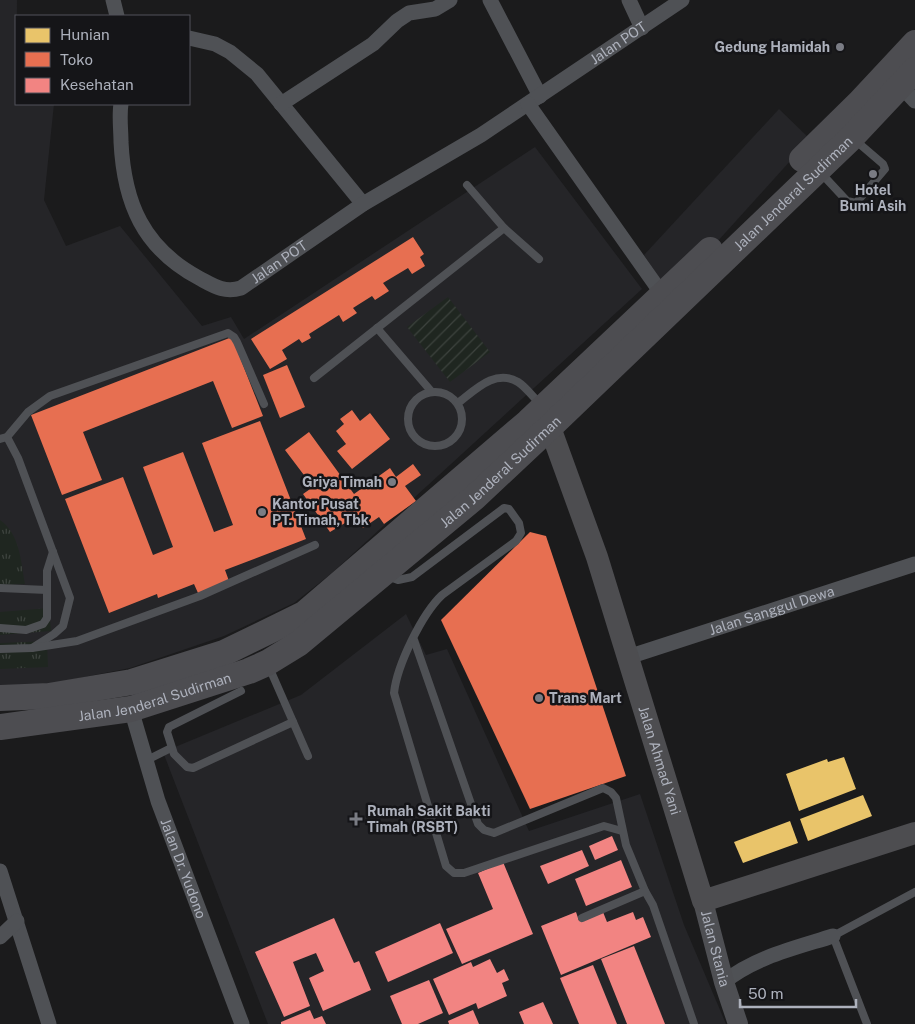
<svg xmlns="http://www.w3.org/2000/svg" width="915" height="1024" font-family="'Public Sans',sans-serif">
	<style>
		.built { fill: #252528 }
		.park { fill: url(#park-tufts) }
		.garden { fill: url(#garden-furrows) }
		.homes { fill: #e9c46a }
		.shops { fill: #e76f51 }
		.health { fill: #f28482 }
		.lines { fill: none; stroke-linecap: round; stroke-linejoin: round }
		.lane { stroke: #4f5155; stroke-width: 8 }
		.street { stroke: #4f5155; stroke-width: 15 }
		.secondary { stroke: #4e4f53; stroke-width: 20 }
		.primary { stroke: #4d4d50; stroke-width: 22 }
		.highway { stroke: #4d4d51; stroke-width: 26 }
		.poi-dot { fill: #7a7c84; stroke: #151518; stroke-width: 2 }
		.labels { text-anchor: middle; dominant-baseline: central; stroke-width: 5; stroke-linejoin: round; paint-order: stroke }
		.street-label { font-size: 14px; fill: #adb1bc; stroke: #151518 }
		.poi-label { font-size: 14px; font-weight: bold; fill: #adb1bc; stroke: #151518; text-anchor: start }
	</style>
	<defs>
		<pattern id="park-tufts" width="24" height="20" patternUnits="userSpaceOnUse" patternTransform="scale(1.25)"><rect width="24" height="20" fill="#1f2620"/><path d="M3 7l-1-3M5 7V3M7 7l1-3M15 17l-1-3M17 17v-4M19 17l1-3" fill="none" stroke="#3d433e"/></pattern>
		<pattern id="garden-furrows" width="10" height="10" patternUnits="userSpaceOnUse" patternTransform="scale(1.25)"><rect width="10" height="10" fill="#1f2620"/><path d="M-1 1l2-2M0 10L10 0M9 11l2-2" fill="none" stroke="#3d433e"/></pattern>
	</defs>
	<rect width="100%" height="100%" fill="#1b1b1c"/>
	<!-- built -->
	<g class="built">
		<polygon points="0,0 17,0 16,104 54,104 44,200 66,246 120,226 202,326 231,317 244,339 535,147 642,289 332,573 294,603 224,636 130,668 54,683 0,686"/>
		<polygon points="779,109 810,139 670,294 644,255"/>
		<polygon points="406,614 426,655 447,649 529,831 640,794 684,925 726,1024 268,1024 163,752 301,695"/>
	</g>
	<!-- park -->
	<g class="park">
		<path d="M 0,520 C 20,534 21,562 25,584 L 0,585 Z"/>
		<polygon points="49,608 51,631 0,635 0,612"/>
		<polygon points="47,641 48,667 0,669 0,643"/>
	</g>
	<!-- garden -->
	<polygon class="garden" points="448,297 490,352 450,382 407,327"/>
	<!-- homes -->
	<g class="homes">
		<polygon points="844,757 856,789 799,811 786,774 827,759 828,762"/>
		<polygon points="863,795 872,816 808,841 800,819"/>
		<polygon points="790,821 798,843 743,863 734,842"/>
	</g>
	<!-- shops -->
	<g class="shops">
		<polygon points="413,237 424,254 420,257 425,266 412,274 408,268 383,283 389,291 375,300 372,296 353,308 357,313 343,322 339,315 309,334 311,338 302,343 299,339 282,350 287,359 270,369 251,339"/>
		<polygon points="232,337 263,416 232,428 213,381 83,432 102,480 62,495 31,415"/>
		<polygon points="287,365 305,407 280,418 263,375"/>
		<polygon points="352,410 360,421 370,413 390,439 352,469 337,451 346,444 336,431 344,424 340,419"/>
		<polygon points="260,421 306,539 225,570 229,581 198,593 194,584 158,598 157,594 109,613 65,499 123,477 153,555 173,547 143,467 183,452 214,532 233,525 202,443"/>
		<polygon points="309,432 354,494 390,468 396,477 413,464 421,475 405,486 416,501 384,524 379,517 363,528 355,517 330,532 303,494 313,487 285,450"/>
		<polygon points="530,532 546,536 626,776 530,809 441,620"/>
	</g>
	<!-- health -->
	<g class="health">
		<polygon points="612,836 618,850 595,860 589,846"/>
		<polygon points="582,850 589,866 548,884 540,866"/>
		<polygon points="621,860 632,887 586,906 575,879"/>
		<polygon points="503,862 533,934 462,964 446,929 493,909 478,873"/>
		<polygon points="576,912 579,921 603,912 607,922 633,912 636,920 643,917 651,937 561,975 541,926"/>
		<polygon points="334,918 354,963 359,961 371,990 323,1011 309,978 324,971 316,953 293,962 310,1006 284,1017 255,952"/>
		<polygon points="440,923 453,953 388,982 375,952"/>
		<polygon points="634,946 665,1024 627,1024 601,959"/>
		<polygon points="490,959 497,973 504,969 509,980 502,983 507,996 478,1009 476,1003 449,1015 433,979 471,962 473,967"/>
		<polygon points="593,965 617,1024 579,1024 560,978"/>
		<polygon points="429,980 443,1013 418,1024 402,1024 390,996"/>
		<polygon points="543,1002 553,1024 524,1024 519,1012"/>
		<polygon points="310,1010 314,1019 322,1016 326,1024 281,1024 281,1022"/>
		<polygon points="473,1010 479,1024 449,1024 448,1021"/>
	</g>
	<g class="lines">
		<!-- lane -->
		<g class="lane">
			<polyline points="820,172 847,201 856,203 885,169 883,164 855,140"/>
			<polyline points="467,185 504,228 539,259"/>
			<polyline points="377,328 431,391"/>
			<polyline points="314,378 504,228"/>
			<circle cx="435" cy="419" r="27"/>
			<path d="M 458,403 C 474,391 495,368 518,382 C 526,387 533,397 540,404"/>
			<polyline points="7,437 28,412 50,396 228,333 234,337 237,342 264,404"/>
			<polyline points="0,439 7,437 18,458 70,598 63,626 54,634 32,648 0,649"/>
			<path d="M 387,576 L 398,580 L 412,577 L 504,508 L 509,509 L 519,523 L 521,533 L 516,541 L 442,595 C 422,614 397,665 394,693 L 446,866 L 454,873 L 464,873 L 604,826 L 622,831"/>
			<polyline points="0,588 47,590"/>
			<polyline points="0,628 26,630 43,624 47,618 47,571 53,552"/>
			<polyline points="414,640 478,824 484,830 494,833 603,788 611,792 616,798 626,845 645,891 653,905 694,1024"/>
			<polyline points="32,648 77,641 200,596 315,545"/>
			<polyline points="269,667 308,756"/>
			<polyline points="241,691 169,727 167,732 174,754 187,767 193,768 293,722"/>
			<polyline points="147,760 171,748"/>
			<polyline points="582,918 645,891"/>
			<polyline points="867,1024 833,936 915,892"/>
		</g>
		<!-- street -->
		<g class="street">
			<polyline points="113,0 117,16"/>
			<polyline points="490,0 540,96"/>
			<polyline points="629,0 642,28"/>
			<polyline points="189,38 215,44 230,52 257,74 363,204"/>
			<polyline points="900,85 915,101"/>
			<path id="s1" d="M 121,104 C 119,116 121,130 121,142 C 124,203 143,248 199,278 C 214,286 224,293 241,288 L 363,204 L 481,135 L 682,0"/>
			<polyline points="281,104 373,44 397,21 409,13 435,9 450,0"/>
			<polyline points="528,104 662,294"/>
			<path id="s2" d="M 628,657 L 915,564"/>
			<path id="s3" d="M 131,709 L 158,801 L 242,1024"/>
			<polyline points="0,871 49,1024"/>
			<polyline points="0,937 17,921"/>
			<path d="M 724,982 C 755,957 795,948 833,936"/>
		</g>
		<!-- secondary -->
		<path class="secondary" id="s4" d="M 703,901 L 724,982 L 738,1024"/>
		<!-- primary -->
		<path class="primary" id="s5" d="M 544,411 L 597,557 L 703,901 L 915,833"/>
		<!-- highway -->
		<g class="highway">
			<polyline points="802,159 859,103 915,43"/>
			<polyline points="0,698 49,696 132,682 224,653 304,614 528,422 710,250"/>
			<path id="s6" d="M 0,727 L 131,709 L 249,671 L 267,663 L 298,644 L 474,498 L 555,422 L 851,138 L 915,70"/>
		</g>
	</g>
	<!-- markers -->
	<g class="poi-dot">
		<circle cx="840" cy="47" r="5"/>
		<circle cx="873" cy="174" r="5"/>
		<circle cx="392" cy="482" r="5"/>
		<circle cx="262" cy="512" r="5"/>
		<circle cx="539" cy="698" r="5"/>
		<path d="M353.5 811.5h5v5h5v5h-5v5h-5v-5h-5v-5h5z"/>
	</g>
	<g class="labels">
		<!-- street labels -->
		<g class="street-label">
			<text stroke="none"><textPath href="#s1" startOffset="698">Jalan POT</textPath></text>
			<text stroke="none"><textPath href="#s6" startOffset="982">Jalan Jenderal Sudirman</textPath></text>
			<text stroke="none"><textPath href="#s1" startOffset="294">Jalan POT</textPath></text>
			<text stroke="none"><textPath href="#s6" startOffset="578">Jalan Jenderal Sudirman</textPath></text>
			<text stroke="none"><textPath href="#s2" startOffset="151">Jalan Sanggul Dewa</textPath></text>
			<text stroke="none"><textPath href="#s6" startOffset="158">Jalan Jenderal Sudirman</textPath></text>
			<text stroke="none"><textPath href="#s5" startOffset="368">Jalan Ahmad Yani</textPath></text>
			<text stroke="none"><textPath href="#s3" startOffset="168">Jalan Dr. Yudono</textPath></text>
			<text stroke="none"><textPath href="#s4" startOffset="49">Jalan Stania</textPath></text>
		</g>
		<!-- poi labels -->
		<g class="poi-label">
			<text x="830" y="47" text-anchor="end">Gedung Hamidah</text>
			<text x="873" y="190" text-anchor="middle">Hotel<tspan x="873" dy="16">Bumi Asih</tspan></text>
			<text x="382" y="482" text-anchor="end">Griya Timah</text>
			<text x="272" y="504">Kantor Pusat<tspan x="272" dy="16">PT. Timah, Tbk</tspan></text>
			<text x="549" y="698">Trans Mart</text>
			<text x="367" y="811">Rumah Sakit Bakti<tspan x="367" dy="16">Timah (RSBT)</tspan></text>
		</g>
	</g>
	<!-- legend -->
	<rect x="15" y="15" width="175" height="90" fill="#151518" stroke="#52535a"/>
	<rect x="25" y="28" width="25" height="15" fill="#e9c46a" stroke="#52535a"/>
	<text x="60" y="40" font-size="15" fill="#adb1bc">Hunian</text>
	<rect x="25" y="52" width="25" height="15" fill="#e76f51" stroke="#52535a"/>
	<text x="60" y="65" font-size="15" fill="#adb1bc">Toko</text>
	<rect x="25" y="78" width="25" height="15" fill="#f28482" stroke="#52535a"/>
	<text x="60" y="90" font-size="15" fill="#adb1bc">Kesehatan</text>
	<!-- scale -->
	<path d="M740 999v8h116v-8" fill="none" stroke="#adb1bc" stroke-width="2.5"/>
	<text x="748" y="999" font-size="15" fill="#adb1bc" stroke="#151518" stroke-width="4" paint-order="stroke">50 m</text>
</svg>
